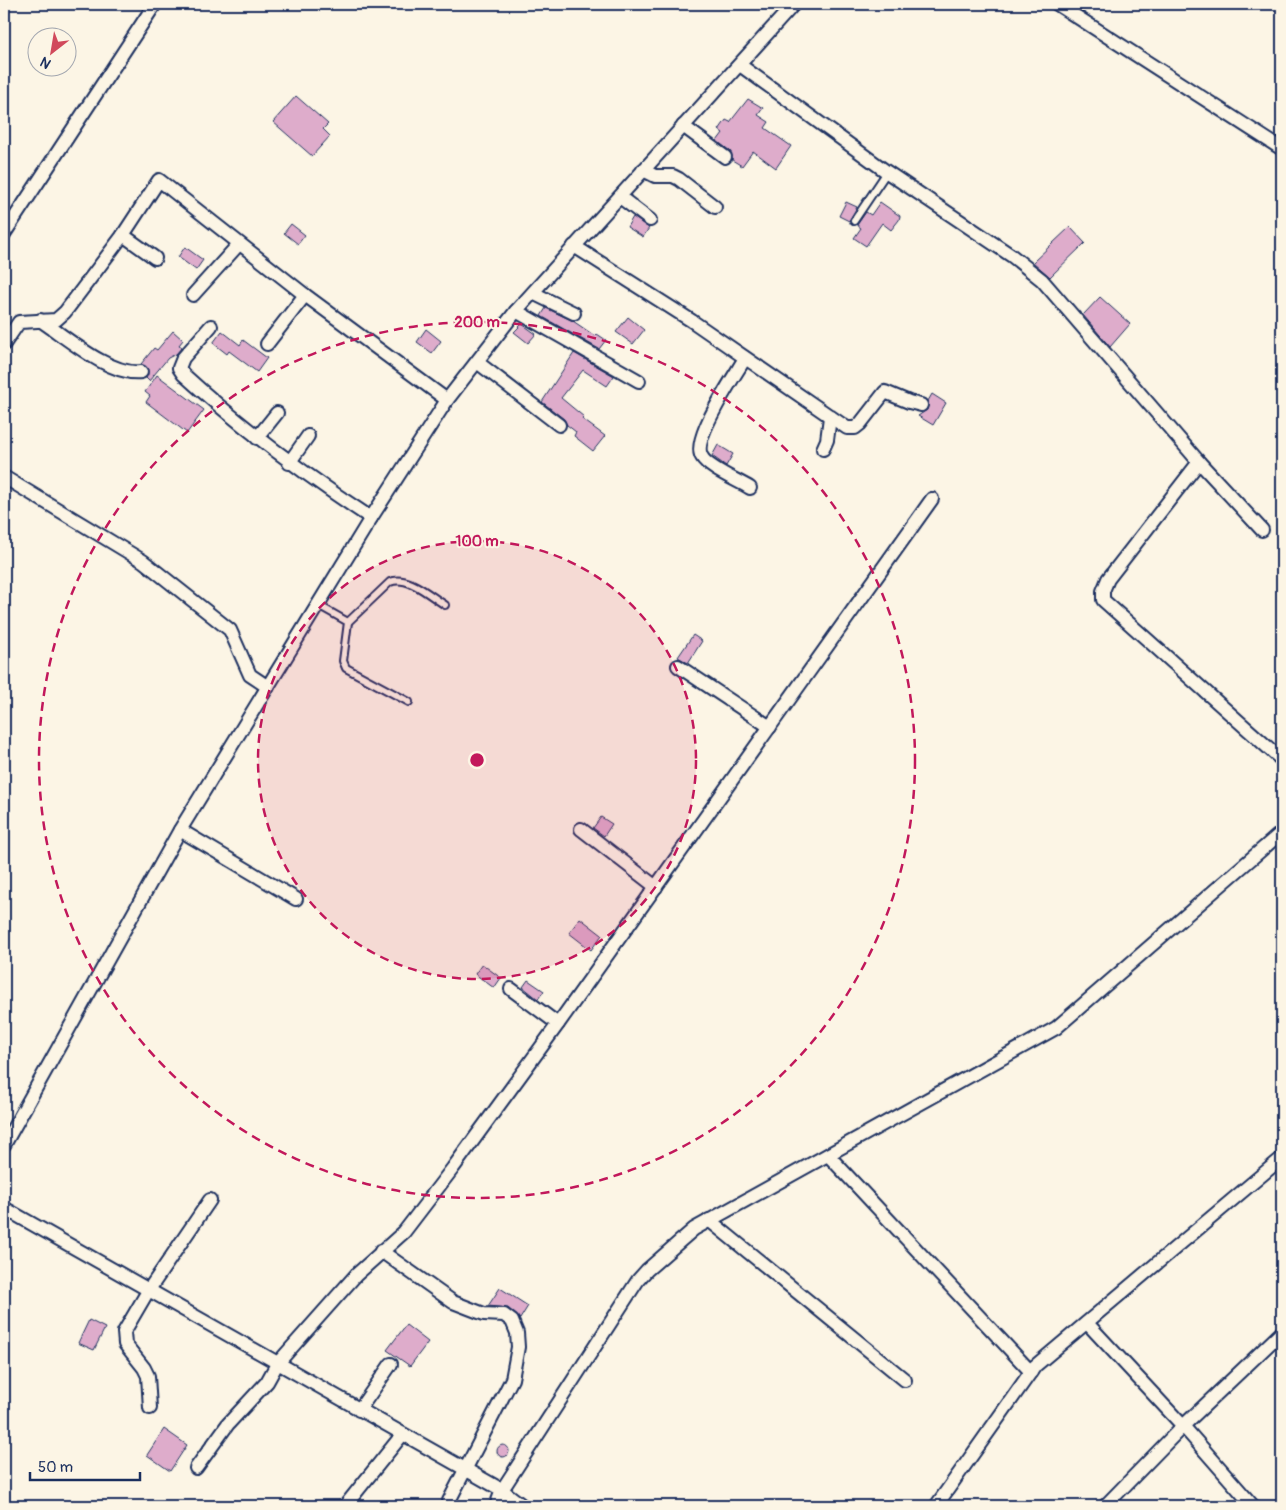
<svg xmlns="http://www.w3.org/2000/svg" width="1286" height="1510" font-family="Pangolin,sans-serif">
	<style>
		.building { fill: #deaccb; stroke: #1b2f5e }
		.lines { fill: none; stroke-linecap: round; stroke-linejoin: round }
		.lane-casing { stroke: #1b2f5e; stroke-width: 10 }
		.street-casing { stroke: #1b2f5e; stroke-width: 16 }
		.lane { stroke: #fcf5e5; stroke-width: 6 }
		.street { stroke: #fcf5e5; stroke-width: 12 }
		.ring { fill: none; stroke: #c2185b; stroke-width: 2.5; stroke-dasharray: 9 6 }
		.centre { fill: #c2185b; stroke: #fcf5e5; stroke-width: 2.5 }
		.ring-label { font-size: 15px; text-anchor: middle; font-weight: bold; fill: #c2185b; stroke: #fcf5e5; stroke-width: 4; stroke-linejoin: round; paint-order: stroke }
	</style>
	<rect width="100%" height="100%" fill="#fcf5e5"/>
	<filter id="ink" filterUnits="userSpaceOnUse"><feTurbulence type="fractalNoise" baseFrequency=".02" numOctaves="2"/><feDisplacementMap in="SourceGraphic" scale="10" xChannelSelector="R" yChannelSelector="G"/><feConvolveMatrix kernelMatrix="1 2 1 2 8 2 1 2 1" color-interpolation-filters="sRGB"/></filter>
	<g filter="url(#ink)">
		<!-- building -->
		<g class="building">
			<polygon points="296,96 328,124 323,129 330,136 312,156 273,122"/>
			<polygon points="748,99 763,108 758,115 769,122 765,128 791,146 776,168 753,151 742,166 732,160 730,151 717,141 723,133 719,130 726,120 730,122"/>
			<polygon points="846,202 857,207 849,221 839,216"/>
			<polygon points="880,202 900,216 899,220 891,230 882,223 866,246 854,238 861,228 857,225 866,212 871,215"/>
			<polygon points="633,217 649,228 643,237 627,227"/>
			<polygon points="291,224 305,235 298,244 284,233"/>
			<polygon points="1070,227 1085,243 1050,277 1033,262"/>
			<polygon points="185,247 203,260 196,270 178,257"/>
			<polygon points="1100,297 1130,324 1110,347 1083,315"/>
			<polygon points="546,308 573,321 595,336 597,334 606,340 599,349 541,316"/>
			<polygon points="628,317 644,330 633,344 616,332"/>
			<polygon points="522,324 536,334 528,343 514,332"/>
			<polygon points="426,329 441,341 432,353 417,342"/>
			<polygon points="173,331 183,340 179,345 182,347 176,354 168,358 149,381 146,378 148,369 141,364 154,348 157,350"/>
			<polygon points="222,331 240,345 243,340 267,358 257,372 229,351 227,354 213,343"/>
			<polygon points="574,353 614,376 607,386 583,370 561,398 584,417 582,419 605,436 593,451 574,436 576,432 567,425 564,419 542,402"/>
			<polygon points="157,375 204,410 187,433 146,402 150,396 145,392"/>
			<polygon points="932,394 946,403 933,425 918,416 927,410 928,401"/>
			<polygon points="718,445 733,454 726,466 712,456"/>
			<polygon points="693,635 702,641 688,663 678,657"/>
			<polygon points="601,817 612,824 604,836 593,828"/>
			<polygon points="580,918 602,935 591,950 569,933"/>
			<polygon points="482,964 501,978 494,988 475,974"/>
			<polygon points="528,980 544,991 538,999 523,987"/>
			<polygon points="500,1288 528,1306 520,1319 508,1308 488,1306"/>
			<polygon points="89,1320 105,1328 94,1350 78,1343"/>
			<polygon points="406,1325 428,1342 410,1366 387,1350"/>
			<polygon points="164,1429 187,1445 170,1471 147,1455"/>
			<circle cx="503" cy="1451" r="6"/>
		</g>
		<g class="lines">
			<defs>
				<g id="lane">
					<polyline points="854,221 887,172"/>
					<polyline points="318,605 348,622 343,661 346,668 409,702"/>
					<path d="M 348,622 L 390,582 C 408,575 429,595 445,605"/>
				</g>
				<g id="street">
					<polyline points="1057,4 1282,149"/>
					<polyline points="740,65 887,172 1012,256 1042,280 1199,462 1262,530"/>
					<polyline points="683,126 725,157"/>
					<polyline points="643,170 655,176 673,176 679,179 715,207"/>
					<polyline points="620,197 650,220"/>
					<polyline points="4,234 155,4"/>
					<polyline points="123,235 155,258"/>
					<polyline points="574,246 692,321 847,428 855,428 860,424 885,392 909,402 921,405"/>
					<polyline points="533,293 574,313"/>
					<polyline points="193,295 239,244"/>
					<polyline points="516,311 639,381"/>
					<path d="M 40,320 C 66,337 110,376 141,372"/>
					<path d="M 211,326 L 183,358 L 179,368 L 183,374 C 242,428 304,474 371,518"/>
					<polyline points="4,344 19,322 56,320 65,312 123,235 159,180 305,295 447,400"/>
					<polyline points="267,344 305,295"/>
					<path d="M 745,358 C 735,376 690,440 702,457 C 708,468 739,481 750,488"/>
					<polyline points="477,362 559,425"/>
					<polyline points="257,438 277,413"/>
					<polyline points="823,449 827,440 830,417"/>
					<polyline points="1199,462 1108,579 1103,591 1103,600 1282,760"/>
					<polyline points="289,463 308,436"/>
					<polyline points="4,477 143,561 230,630 250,675 268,687"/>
					<polyline points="678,666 770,727"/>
					<polyline points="581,829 656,887"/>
					<polyline points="180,830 296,899"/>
					<polyline points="511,989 558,1024"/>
					<polyline points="4,1145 180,830 371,518 447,400 516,311 794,4"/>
					<polyline points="828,1155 1031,1372"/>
					<polyline points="4,1208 502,1490 523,1506"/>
					<polyline points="709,1220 905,1380"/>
					<polyline points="381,1251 453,1302 484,1314 504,1315 512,1321 517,1333 518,1347 512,1379 449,1501"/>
					<polyline points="1087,1323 1183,1426 1253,1506"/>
					<polyline points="150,1408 148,1376 144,1368 125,1344 124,1332 148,1291 210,1200"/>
					<polyline points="359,1410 391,1364"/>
					<polyline points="196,1468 228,1424 267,1382 277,1364 356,1275 404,1232 453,1168 558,1024 932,499"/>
					<polyline points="345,1506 402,1435"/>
					<polyline points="496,1506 502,1490 638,1280 647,1270 694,1229 1056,1028 1282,832"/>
					<polyline points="936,1506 1035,1366 1282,1158"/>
					<polyline points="1105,1506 1183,1426 1282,1332"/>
				</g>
			</defs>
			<!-- lane casing -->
			<use href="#lane" class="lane-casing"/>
			<!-- street casing -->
			<use href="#street" class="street-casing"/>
			<!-- lane -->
			<use href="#lane" class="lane"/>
			<!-- street -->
			<use href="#street" class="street"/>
		</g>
	</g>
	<!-- distance rings -->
	<circle cx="477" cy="760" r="219" fill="#c2185b" fill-opacity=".12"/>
	<g class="ring">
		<circle cx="477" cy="760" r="219"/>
		<circle cx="477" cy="760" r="438"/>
	</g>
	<circle cx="477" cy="760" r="8" class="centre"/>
	<g class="ring-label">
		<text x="477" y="327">200 m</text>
		<text x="477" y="546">100 m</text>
	</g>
	<!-- margin -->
	<rect width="1286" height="1510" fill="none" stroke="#fcf5e5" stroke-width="20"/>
	<rect x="10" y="10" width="1266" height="1490" fill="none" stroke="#1b2f5e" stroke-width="2" filter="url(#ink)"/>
	<!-- north arrow -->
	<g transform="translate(52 52) rotate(211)"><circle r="24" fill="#fcf5e5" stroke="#a2a6af"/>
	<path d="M0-4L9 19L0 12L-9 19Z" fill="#d1495b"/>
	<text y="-8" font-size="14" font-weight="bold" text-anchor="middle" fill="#1b2f5e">N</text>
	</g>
	<!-- scale -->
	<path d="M30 1472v8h110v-8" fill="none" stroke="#1b2f5e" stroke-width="2.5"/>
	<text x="38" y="1472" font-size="15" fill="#1b2f5e" stroke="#fcf5e5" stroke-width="4" paint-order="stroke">50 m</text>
</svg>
